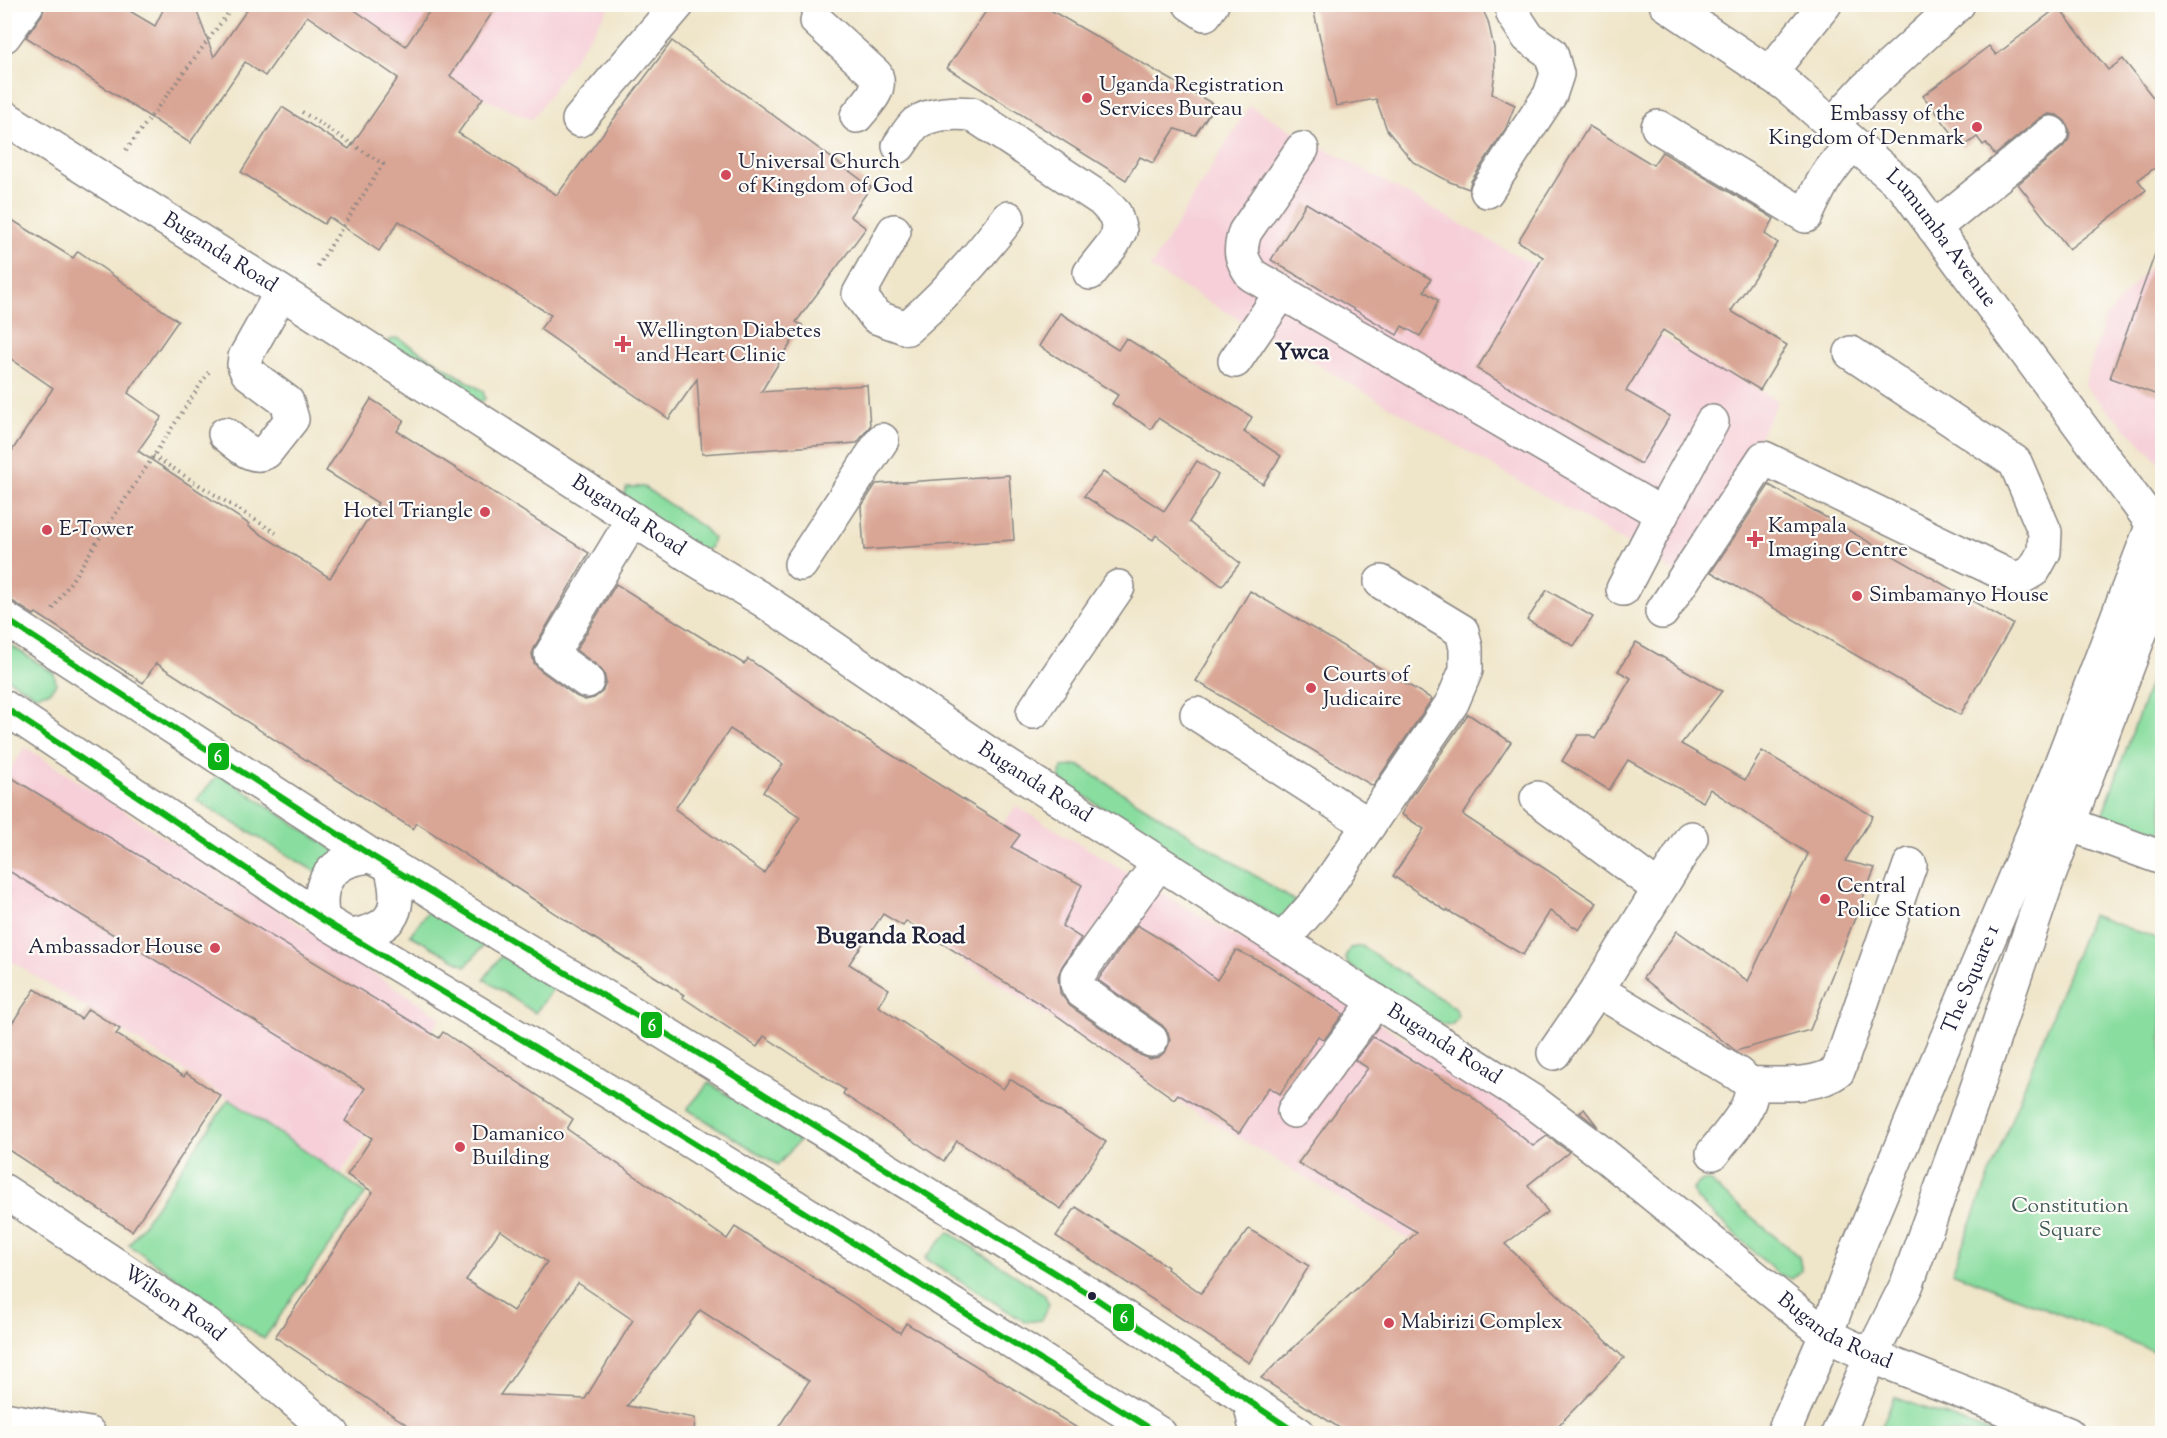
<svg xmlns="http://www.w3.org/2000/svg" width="2167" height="1438" font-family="'Sorts Mill Goudy',serif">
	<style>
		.built { fill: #f6cfd8 }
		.green { fill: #89dd9f; stroke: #56806d; stroke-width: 1.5 }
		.building { fill: #d9a594; fill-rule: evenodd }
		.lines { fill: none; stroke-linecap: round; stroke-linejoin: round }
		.minor-casing { stroke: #888482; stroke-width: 36 }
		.major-casing { stroke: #888482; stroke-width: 36 }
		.path { stroke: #888482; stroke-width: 4; stroke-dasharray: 1.5 4.5; stroke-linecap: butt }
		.minor { stroke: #fff; stroke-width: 33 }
		.major { stroke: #fff; stroke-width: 33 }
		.bus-1-casing { stroke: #fdfcf7; stroke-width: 10 }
		.bus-1 { stroke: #0cb215; stroke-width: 6 }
		.poi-dot { fill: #d1495b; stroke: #fdfcf7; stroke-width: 2 }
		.bus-dot { fill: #22223b; stroke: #fdfcf7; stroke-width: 2 }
		.labels { text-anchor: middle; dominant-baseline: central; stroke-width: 4.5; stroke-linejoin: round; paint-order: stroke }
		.poi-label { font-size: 21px; fill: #22223b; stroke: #fdfcf7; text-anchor: start }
		.street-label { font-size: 21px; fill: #22223b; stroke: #fdfcf7 }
		.park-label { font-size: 21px; fill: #415a59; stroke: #fdfcf7 }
		.quarter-label { font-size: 24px; font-weight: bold; fill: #22223b; stroke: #fdfcf7 }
		.line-badge { stroke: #fdfcf7; stroke-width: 2 }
		.badge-label { font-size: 16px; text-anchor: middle; font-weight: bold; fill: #fff }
	</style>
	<rect width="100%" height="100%" fill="#fdfcf7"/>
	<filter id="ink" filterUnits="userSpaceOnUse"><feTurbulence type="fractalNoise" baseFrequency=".0167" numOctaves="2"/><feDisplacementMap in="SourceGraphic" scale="12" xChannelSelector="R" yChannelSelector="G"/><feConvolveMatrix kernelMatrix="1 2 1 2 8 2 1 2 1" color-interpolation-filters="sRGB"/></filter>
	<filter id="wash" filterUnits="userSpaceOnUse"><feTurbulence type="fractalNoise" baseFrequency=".008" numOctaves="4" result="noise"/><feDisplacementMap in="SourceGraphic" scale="24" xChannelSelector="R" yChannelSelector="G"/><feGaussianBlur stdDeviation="1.35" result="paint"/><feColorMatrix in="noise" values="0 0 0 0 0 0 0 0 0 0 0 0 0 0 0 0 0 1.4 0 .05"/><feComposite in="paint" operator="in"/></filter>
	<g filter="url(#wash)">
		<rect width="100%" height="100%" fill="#efe5c9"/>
		<!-- built -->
		<g class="built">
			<polygon points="347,5 611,5 532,120 483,98"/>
			<polygon points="1249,106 1778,401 1686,580 1654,559 1150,268"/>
			<polygon points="2162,252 2162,465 2084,386 2105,318"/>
			<polygon points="25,747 441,1017 340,1176 229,1099 5,957 4,778"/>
			<polygon points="1016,806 1244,942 1552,1127 1408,1239 1174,1099 925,935"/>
		</g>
		<!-- green -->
		<g class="green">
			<polygon points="398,338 483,391 485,399 481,402 390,353 389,340"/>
			<polygon points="627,487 644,487 704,528 713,538 710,548 699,552 622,498"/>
			<polygon points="4,641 54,673 56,684 49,692 35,695 5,677"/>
			<polygon points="2162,650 2162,827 2156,840 2101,819"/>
			<polygon points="1078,765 1295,901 1282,921 1154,842 1059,779 1062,768"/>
			<polygon points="219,774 337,852 319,874 196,800"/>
			<polygon points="429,910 484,945 466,966 410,935"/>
			<polygon points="2091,915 2162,940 2162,1354 1952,1272"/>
			<polygon points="1362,946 1456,1009 1458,1017 1452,1025 1441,1024 1349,966 1345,958 1350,948"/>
			<polygon points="502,955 553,989 535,1013 484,979"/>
			<polygon points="709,1083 800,1140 778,1165 687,1109"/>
			<polygon points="229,1099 366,1193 264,1339 129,1245"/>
			<polygon points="1708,1180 1799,1257 1802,1270 1792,1279 1779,1275 1696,1198 1692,1190 1700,1182"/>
			<polygon points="949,1232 1044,1294 1049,1304 1041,1320 1025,1322 925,1258"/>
			<polygon points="1894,1397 1994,1433 1879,1433"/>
		</g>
		<g id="blocks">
			<!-- building -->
			<g class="building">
				<polygon points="46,4 118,4 155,26 166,4 194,4 214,57 251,4 346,4 406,46 434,4 498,4 450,76 483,98 458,133 557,195 672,41 871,187 850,216 866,228 796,322 802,325 761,392 867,385 870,426 857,443 702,454 697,379 669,419 540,329 551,315 399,221 379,251 329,217 324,224 241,172 282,107 349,149 398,78 307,16 265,76 245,62 190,143 26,37 42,15"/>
				<polygon points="991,4 1040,4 1215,105 1195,135 1175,129 1153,163 1140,157 1126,180 947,68"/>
				<polygon points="1312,4 1480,4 1488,21 1494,48 1495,72 1492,94 1515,105 1506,128 1471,181 1469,189 1450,182 1413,162 1387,130 1376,99 1336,106"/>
				<polygon points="2058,7 2108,70 2123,59 2163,110 2163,162 2138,180 2146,190 2069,249 2018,184 2063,147 2069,139 2070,131 2065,121 2057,115 2049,114 2040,118 1995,155 1986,143 1983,145 1977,137 1963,147 1923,96 1989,46 1996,55"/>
				<polygon points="1589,126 1653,165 1662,152 1765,213 1774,219 1765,234 1778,243 1731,311 1787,345 1760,390 1663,330 1626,391 1670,416 1641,464 1477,369 1543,257 1518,241"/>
				<polygon points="1306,203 1431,279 1424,291 1438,300 1431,318 1420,336 1402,326 1397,335 1271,260"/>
				<path d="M 4,215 L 73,258 L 78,251 L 178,321 L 128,393 L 162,417 L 138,451 L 249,524 L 248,526 L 330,578 L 378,503 L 326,471 L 371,399 L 404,420 L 397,431 L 589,553 L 535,646 L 532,654 L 534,663 L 540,670 L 576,696 L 585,700 L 594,698 L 602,692 L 606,682 L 604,673 L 598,666 L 576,650 L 616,584 L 744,664 L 748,659 L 855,732 L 1020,835 L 1011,847 L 1082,885 L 1062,926 L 1081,938 L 1062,966 L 1058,976 L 1060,993 L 1070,1006 L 1140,1055 L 1150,1059 L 1159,1057 L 1166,1051 L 1170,1041 L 1168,1032 L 1162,1025 L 1098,980 L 1137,925 L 1182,952 L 1217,980 L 1236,950 L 1268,965 L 1343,1014 L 1324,1040 L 1318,1036 L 1280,1094 L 1269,1087 L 1239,1133 L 1178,1094 L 1174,1099 L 1045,1007 L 906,921 L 903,926 L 883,914 L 849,964 L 889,989 L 878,1006 L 1003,1089 L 1010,1079 L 1106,1142 L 1061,1209 L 957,1141 L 944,1161 L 843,1094 L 845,1090 L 764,1036 L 757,1047 L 682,997 L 684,995 L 556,914 L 417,823 L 413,829 L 156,663 L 143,683 L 36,613 L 34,615 L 4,596 L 4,463 L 53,388 L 4,354 ZM 730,729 L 783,764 L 763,792 L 800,817 L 764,873 L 675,809 Z"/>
				<polygon points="2159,243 2163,244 2163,397 2110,378"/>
				<polygon points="1060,313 1118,350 1126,338 1252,417 1244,432 1281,456 1263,484 1158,418 1151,429 1112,404 1118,395 1039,346"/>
				<polygon points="1197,461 1218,475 1189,522 1240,563 1222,586 1156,535 1153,540 1084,496 1103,472 1164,511"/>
				<polygon points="1009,475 1014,540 864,550 861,507 876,484"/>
				<polygon points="1769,485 2013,624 1960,715 1711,572"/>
				<polygon points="1547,590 1593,617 1574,646 1527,620"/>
				<polygon points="1250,591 1432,699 1373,786 1196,681"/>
				<polygon points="1636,642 1722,691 1681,744 1745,780 1762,751 1873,816 1845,861 1875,868 1810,1030 1736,1051 1643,978 1677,931 1748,981 1808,854 1710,789 1703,802 1628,760 1609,790 1562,761 1578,735 1590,735 1595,739 1631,678 1618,671"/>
				<polygon points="1468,714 1511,742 1463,815 1597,903 1579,930 1550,911 1523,955 1447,910 1446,911 1393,876 1424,829 1401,814 1406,806 1405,806"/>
				<path d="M 4,773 L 439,1038 L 443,1032 L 573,1119 L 567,1129 L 727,1239 L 735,1227 L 900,1333 L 906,1323 L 1087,1434 L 774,1434 L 809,1381 L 700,1310 L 627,1406 L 695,1418 L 694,1434 L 421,1434 L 275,1337 L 373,1192 L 347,1175 L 372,1138 L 345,1121 L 365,1088 L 4,868 ZM 500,1230 L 547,1262 L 513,1311 L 466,1280 ZM 578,1283 L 633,1320 L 585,1399 L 500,1395 Z"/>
				<polygon points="35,989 81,1019 88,1009 120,1029 116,1034 184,1077 186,1073 221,1096 132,1231 4,1147 4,1035"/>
				<polygon points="1373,1037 1469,1094 1533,1146 1547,1136 1569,1152 1528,1185 1548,1212 1505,1244 1624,1358 1550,1434 1349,1434 1261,1378 1417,1232 1298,1163 1368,1068 1355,1060"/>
				<polygon points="1584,1109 1598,1127 1579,1112"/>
				<polygon points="1076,1207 1168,1267 1167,1269 1201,1293 1249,1229 1309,1266 1249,1363 1056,1236"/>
			</g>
		</g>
	</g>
	<g filter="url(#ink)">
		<use href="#blocks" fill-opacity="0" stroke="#888482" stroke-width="1.5"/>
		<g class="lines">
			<defs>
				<g id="minor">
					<polyline points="1190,4 1205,14 1212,4"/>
					<path d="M 817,21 L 876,75 C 882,91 867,103 857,116"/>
					<polyline points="4,36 27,4"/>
					<polyline points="1769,74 1825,4"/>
					<polyline points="579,120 678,4"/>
					<polyline points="1832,125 1865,89 1958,4"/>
					<path d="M 1658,127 L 1806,216 C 1821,183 1828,170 1853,144"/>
					<path d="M 899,146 C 904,139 910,128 916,123 C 931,113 955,112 972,114 L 1102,200 L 1115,214 L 1120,231 L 1113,244 L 1090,273"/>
					<path d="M 1302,149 L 1245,232 C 1239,251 1240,258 1252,275 L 1662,514 L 1623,589"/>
					<polyline points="1487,191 1550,95 1557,74 1551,53 1528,37 1513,14 1515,4"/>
					<polyline points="1934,228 2051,133"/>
					<path d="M 894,231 L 859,294 L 876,317 L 907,328 C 945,295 978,258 1008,218"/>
					<polyline points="1235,361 1282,292"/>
					<path d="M 225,434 C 237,443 251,460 266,452 L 292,419 L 287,402 L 247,372 L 244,365 L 245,357 L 281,293"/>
					<polyline points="1662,514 1712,422"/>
					<polyline points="801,564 882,440"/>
					<polyline points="1662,612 1764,458 2017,580 2034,570 2044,552 2045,532 2015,462 1851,353"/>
					<polyline points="587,681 551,655 633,519"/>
					<polyline points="1033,712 1118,587"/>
					<polyline points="1197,714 1369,825"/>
					<polyline points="1537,798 1659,889"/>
					<polyline points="2069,824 2162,858"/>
					<path d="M 1691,838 L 1597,990 L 1738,1074 C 1741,1077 1747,1080 1749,1084 C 1760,1102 1724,1139 1713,1153"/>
					<polyline points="1282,941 1317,901 1452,703 1466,670 1466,648 1462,631 1381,582"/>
					<polyline points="1151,1040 1081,991 1077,984 1077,976 1159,863"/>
					<polyline points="1554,1053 1597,990"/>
					<path d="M 1749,1084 C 1777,1083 1815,1088 1838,1071 L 1910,865"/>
					<polyline points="1294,1111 1376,1001"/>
					<path id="s1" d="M 4,1191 L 208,1326 L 333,1434"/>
					<polyline points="1250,1402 1257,1434"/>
					<polyline points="4,1419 89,1434"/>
				</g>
				<g id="major">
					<path id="s2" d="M 1666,4 L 1785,84 L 1904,187 L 2153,524 L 2162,527"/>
					<path id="s3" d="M 4,117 L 267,283 L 690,556 L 763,600 L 992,756 L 1535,1103 L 1603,1154 L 1826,1335 L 1871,1356 L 2068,1434"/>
					<polyline points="4,618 372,856 391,866 501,935 647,1022 1092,1296 1299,1434"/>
					<polyline points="4,707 323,920 666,1126 1160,1434"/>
					<path d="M 323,920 C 315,881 332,859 372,856"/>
					<path d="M 350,936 C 397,929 402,908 391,866"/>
					<path id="s4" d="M 1783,1434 L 1826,1335 L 1856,1253 L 2042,813 L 2153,524"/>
					<polyline points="1838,1434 1871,1356 1907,1284 1974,1097 2046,884 2162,575"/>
				</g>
			</defs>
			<!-- minor casing -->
			<use href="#minor" class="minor-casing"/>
			<!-- major casing -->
			<use href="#major" class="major-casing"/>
			<!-- path -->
			<g class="path">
				<polyline points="302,112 383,164 317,267"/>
				<polyline points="126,150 235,4"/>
				<polyline points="153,456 276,533"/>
				<polyline points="53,609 210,370"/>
			</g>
			<!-- minor -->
			<use href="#minor" class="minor"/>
			<!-- major -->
			<use href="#major" class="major"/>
			<defs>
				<g id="bus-1">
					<polyline points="4,618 372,856 647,1022 1092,1296 1298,1434"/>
					<polyline points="4,707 323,920 666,1126 1159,1434"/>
				</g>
			</defs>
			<!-- bus-1 casing -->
			<use href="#bus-1" class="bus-1-casing"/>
			<!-- bus-1 -->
			<use href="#bus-1" class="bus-1"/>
		</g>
	</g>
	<!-- markers -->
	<g class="poi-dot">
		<circle cx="1087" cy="98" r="6"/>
		<circle cx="1977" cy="127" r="6"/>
		<circle cx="726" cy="175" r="6"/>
		<path d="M620 335h6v6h6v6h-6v6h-6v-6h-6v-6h6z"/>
		<circle cx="485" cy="512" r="6"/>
		<circle cx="47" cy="530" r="6"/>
		<path d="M1752 530h6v6h6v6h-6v6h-6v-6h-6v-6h6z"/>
		<circle cx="1857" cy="596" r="6"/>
		<circle cx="1311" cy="688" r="6"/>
		<circle cx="1825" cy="899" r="6"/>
		<circle cx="215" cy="948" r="6"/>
		<circle cx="460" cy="1147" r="6"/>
		<circle cx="1389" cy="1323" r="6"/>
	</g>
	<circle class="bus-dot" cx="1092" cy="1296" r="5"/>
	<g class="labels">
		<!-- poi labels -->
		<g class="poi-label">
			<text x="1099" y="86">Uganda Registration<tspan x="1099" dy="24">Services Bureau</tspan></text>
			<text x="1965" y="115" text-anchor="end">Embassy of the<tspan x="1965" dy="24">Kingdom of Denmark</tspan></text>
			<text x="738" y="163">Universal Church<tspan x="738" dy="24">of Kingdom of God</tspan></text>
			<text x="636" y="332">Wellington Diabetes<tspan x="636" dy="24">and Heart Clinic</tspan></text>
			<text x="473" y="512" text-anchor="end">Hotel Triangle</text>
			<text x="1768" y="527">Kampala<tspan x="1768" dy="24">Imaging Centre</tspan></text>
			<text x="59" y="530">E-Tower</text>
			<text x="1869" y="596">Simbamanyo House</text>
			<text x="1323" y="676">Courts of<tspan x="1323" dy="24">Judicaire</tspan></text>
			<text x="1837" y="887">Central<tspan x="1837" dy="24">Police Station</tspan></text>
			<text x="203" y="948" text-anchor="end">Ambassador House</text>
			<text x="472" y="1135">Damanico<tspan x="472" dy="24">Building</tspan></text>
			<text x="1401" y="1323">Mabirizi Complex</text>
		</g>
		<!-- street labels -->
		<g class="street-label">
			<text stroke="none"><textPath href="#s2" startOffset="364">Lumumba Avenue</textPath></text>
			<text stroke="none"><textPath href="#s3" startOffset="255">Buganda Road</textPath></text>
			<text stroke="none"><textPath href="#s3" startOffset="741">Buganda Road</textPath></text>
			<text stroke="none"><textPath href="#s3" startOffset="1227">Buganda Road</textPath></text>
			<text stroke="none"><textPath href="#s4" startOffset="492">The Square 1</textPath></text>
			<text stroke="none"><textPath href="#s3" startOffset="1713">Buganda Road</textPath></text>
			<text stroke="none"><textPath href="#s1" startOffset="204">Wilson Road</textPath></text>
			<text stroke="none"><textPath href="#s3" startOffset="2199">Buganda Road</textPath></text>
		</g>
		<!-- park labels -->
		<g class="park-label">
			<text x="2070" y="1207">Constitution<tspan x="2070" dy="24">Square</tspan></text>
		</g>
		<!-- quarter labels -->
		<g class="quarter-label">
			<text x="1302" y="353">Ywca</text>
			<text x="891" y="937">Buganda Road</text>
		</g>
	</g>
	<g class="line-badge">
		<rect x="207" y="742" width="23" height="29" rx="6" fill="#0cb215"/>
		<rect x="640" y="1011" width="23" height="28" rx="6" fill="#0cb215"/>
		<rect x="1112" y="1303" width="23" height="29" rx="6" fill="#0cb215"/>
	</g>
	<g class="badge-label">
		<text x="218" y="762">6</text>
		<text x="652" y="1031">6</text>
		<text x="1124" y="1323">6</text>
	</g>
	<!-- margin -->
	<rect width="2167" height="1438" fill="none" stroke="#fdfcf7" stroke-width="24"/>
</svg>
